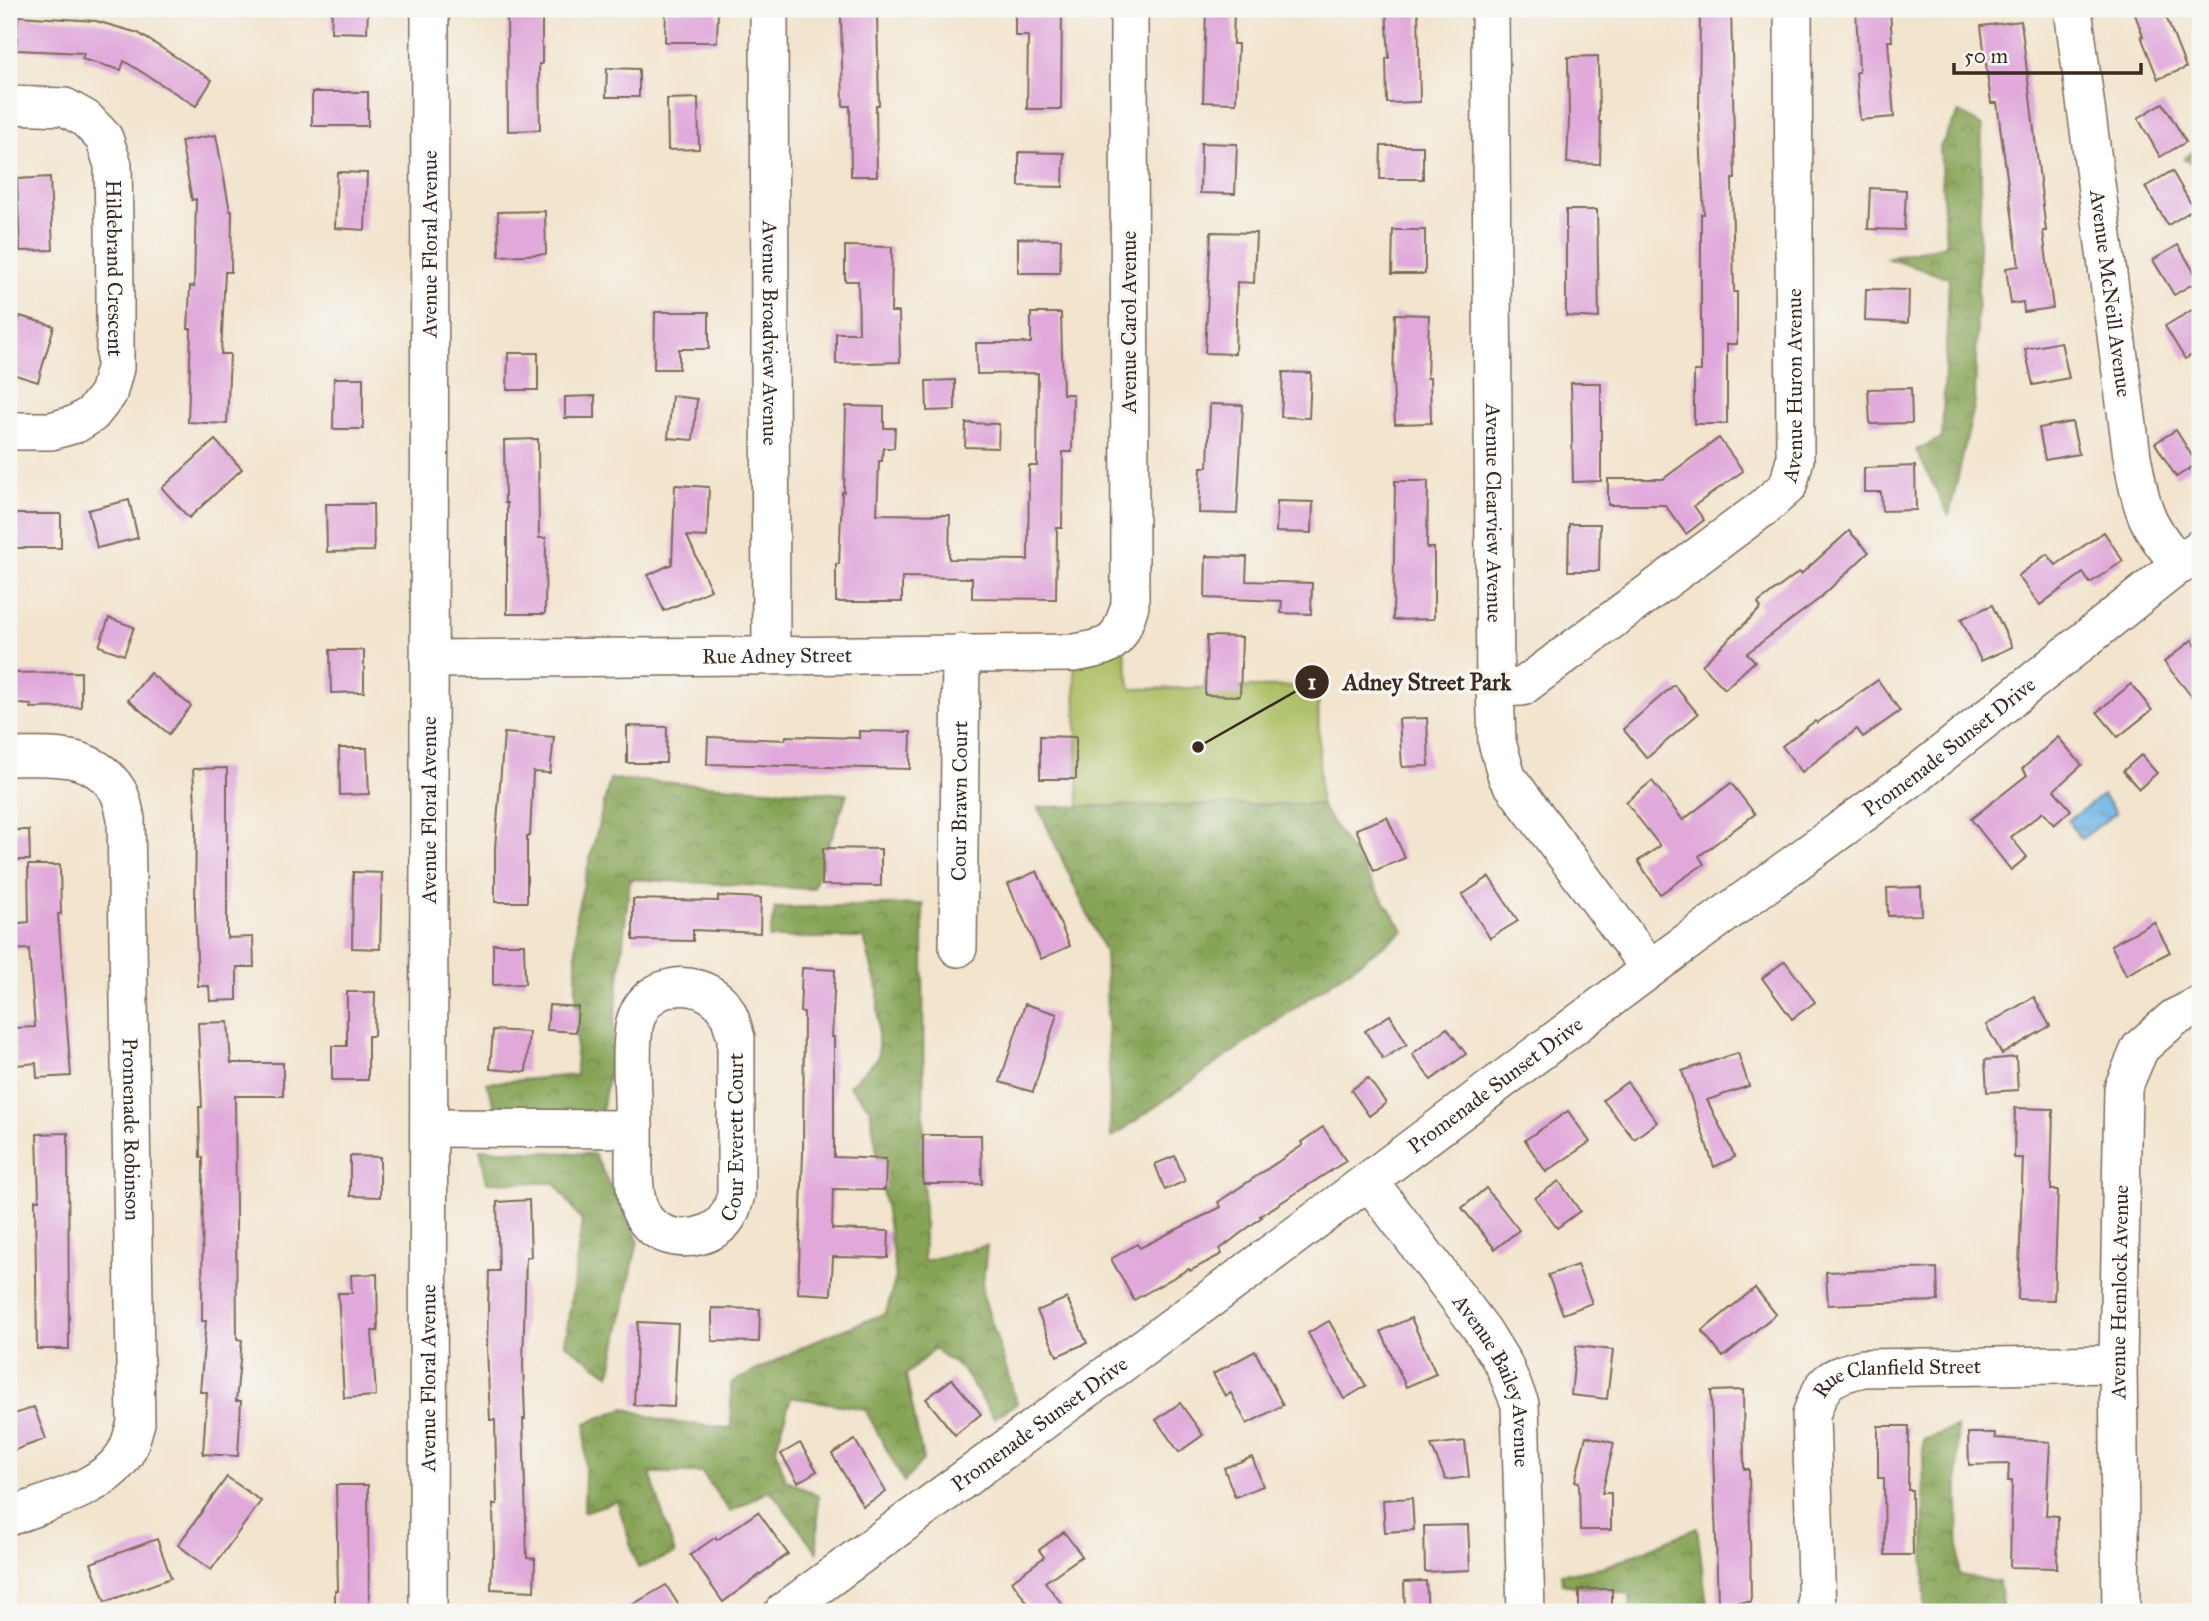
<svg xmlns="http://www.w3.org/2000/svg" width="2209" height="1621" font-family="'IM FELL Great Primer',serif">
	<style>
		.green { fill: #aabd61; stroke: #727440; stroke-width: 2 }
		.forest { fill: url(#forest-crowns); stroke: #61673a; stroke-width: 2 }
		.water { fill: url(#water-ripples); stroke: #567082; stroke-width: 2 }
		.building { fill: #e0a9da }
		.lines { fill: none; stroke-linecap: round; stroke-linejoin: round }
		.minor-casing { stroke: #7b6b5b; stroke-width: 40 }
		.minor { stroke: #fff; stroke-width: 37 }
		.labels { text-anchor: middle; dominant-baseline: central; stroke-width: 7; stroke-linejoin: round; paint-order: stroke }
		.street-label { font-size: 21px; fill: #3b2a1e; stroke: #f6f6f2 }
		.leader { fill: none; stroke: #3b2a1e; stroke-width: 2.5 }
		.callout-dot { fill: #3b2a1e; stroke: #f6f6f2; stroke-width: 2.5 }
		.mark-label { font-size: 21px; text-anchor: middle; font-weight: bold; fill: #fff }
		.callout-label { font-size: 23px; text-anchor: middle; font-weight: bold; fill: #3b2a1e; stroke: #f6f6f2; stroke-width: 7; stroke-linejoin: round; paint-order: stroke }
	</style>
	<defs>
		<pattern id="forest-crowns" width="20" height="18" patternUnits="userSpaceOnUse" patternTransform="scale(1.75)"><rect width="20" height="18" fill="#87a457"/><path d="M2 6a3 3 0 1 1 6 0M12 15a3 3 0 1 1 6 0" fill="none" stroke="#708647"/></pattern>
		<pattern id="water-ripples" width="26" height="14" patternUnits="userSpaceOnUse" patternTransform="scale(1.75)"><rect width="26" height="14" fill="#72b5e7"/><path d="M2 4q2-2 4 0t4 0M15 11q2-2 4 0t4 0" fill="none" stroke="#5f93bb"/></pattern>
	</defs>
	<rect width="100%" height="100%" fill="#f6f6f2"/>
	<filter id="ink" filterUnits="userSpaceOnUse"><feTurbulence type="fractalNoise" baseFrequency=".0143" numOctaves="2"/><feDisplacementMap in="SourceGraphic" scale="14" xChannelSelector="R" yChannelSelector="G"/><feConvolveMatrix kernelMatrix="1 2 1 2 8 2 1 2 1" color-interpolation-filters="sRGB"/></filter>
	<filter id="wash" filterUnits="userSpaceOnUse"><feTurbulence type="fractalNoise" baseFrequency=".00686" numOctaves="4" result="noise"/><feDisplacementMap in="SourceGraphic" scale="28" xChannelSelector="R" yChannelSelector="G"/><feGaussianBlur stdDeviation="1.57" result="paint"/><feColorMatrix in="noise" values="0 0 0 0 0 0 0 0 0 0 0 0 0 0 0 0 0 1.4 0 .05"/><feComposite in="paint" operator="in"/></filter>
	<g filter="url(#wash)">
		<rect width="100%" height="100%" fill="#f2e4cd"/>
		<!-- green -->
		<polygon class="green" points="1121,634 1131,689 1318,686 1320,804 1079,806 1074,653"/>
		<!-- forest -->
		<g class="forest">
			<polygon points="1959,112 1982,126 1975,402 1949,516 1916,450 1942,438 1949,278 1886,258 1946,245 1940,147"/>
			<polygon points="2200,146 2200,170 2184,159"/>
			<polygon points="610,779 847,794 813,889 630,879 609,1071 602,1111 497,1112 486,1083 576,1075 576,915"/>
			<polygon points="1320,804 1404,931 1111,1138 1105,952 1038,807"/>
			<polygon points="923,904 924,1261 987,1245 982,1292 1017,1403 994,1418 963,1370 934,1349 906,1375 923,1460 904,1482 865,1409 791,1397 776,1448 785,1479 818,1496 817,1552 770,1490 730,1512 702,1473 650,1473 675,1554 638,1568 617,1501 584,1512 586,1423 625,1408 667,1422 731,1428 731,1383 819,1339 886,1313 896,1276 870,1108 849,1086 878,1058 878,991 864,938 769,938 775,908"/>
			<polygon points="480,1149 594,1154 638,1240 610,1375 565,1344 582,1222 555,1183 487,1182"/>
			<polygon points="1957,1427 1959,1575 1999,1582 2003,1612 1925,1612 1923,1440"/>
			<polygon points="1697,1528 1708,1612 1631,1612 1630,1594 1562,1584 1561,1574 1607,1566"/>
		</g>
		<!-- water -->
		<polygon class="water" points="2103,795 2116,813 2081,839 2068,821"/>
		<g id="blocks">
			<!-- building -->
			<g class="building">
				<polygon points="332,9 368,9 367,33 331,32"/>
				<polygon points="507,9 542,9 542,64 539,64 540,130 508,131"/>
				<polygon points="666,9 718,9 717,42 665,42"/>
				<polygon points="1015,9 1062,9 1061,109 1027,109 1028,36 1015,36"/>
				<polygon points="1206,9 1234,9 1233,44 1238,44 1236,103 1203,102"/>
				<polygon points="1386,9 1418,9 1420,102 1387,103 1386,58 1389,58"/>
				<polygon points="1700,9 1731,9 1735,179 1732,179 1734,292 1737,292 1737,344 1727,344 1727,424 1694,424 1694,371 1701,371 1701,214 1704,214 1699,114"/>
				<polygon points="1856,9 1890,9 1892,41 1888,41 1894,117 1860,120 1856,72 1859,72"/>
				<polygon points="2133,9 2163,9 2186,68 2158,79 2141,36 2143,36"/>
				<polygon points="877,14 879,105 876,105 877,176 851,176 850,106 843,106 841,15"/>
				<polygon points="18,16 96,21 138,33 212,80 196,106 124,61 121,70 82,59 84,53 16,50"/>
				<polygon points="2021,21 2046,231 2043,231 2053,308 2024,312 2023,302 2011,304 2006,268 2019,266 1997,103 1991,103 1981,26"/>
				<polygon points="1598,56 1599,122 1601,122 1600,164 1567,163 1569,121 1568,57"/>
				<polygon points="607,68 639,69 639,97 606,97"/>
				<rect x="312" y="92" width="56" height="34"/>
				<polygon points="698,98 699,149 668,150 667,99"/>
				<polygon points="2163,103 2186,142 2160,157 2138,118"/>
				<polygon points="216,135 230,211 232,211 231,272 225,272 221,354 230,354 227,424 188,422 191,329 188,329 190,286 194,287 196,199 192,200 181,141"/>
				<polygon points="1201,143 1237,144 1235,194 1200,193"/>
				<polygon points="1381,146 1423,146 1423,179 1380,179"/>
				<polygon points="1019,152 1064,153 1063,187 1019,186"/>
				<polygon points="2172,171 2194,209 2168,225 2145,187"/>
				<polygon points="337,172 367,173 365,230 335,228"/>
				<polygon points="50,177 53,250 20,251 17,179"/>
				<polygon points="1870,188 1906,190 1904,230 1868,229"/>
				<polygon points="1566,210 1597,210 1599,318 1566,316"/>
				<polygon points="545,211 546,254 499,256 498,212"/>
				<polygon points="1393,230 1425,230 1425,274 1392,274"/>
				<polygon points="1211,232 1256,233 1254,283 1237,282 1235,354 1205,353"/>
				<polygon points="1018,238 1061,239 1060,273 1018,273"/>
				<polygon points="2178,245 2199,280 2174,295 2153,260"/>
				<polygon points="845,246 892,247 891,312 899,312 900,362 836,364 836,333 859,333 858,281 845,281"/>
				<polygon points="1866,289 1909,290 1908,323 1865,321"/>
				<polygon points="2194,309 2200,320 2200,350 2185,359 2165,326"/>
				<polygon points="655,312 709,312 709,349 679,349 679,369 654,369"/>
				<polygon points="1031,313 1061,313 1063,394 1073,394 1072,452 1063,452 1062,528 1057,528 1056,599 972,598 972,578 902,577 902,602 836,602 836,564 839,564 842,492 844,492 846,406 884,407 884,428 895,428 894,448 883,448 882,461 879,461 877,514 950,515 949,559 1028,560 1029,466 1037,466 1038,373 977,374 976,343 1031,343"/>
				<polygon points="1395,314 1429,315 1427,378 1430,378 1431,423 1395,424 1393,379"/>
				<polygon points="20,316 54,326 38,382 9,373 9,352"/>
				<polygon points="2061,342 2069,378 2033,385 2025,349"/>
				<polygon points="508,353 538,353 538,390 507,390"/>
				<polygon points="1283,372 1311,373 1309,418 1281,417"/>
				<polygon points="334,378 363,378 363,429 333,429"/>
				<polygon points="955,380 955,410 927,411 926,381"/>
				<polygon points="1571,383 1601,383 1601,481 1573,482"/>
				<polygon points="1911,388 1912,423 1870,424 1868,389"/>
				<polygon points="595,396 595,418 565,418 565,397"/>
				<polygon points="672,396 697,399 693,440 668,438"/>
				<polygon points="1210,404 1243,405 1237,514 1199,513 1201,467 1208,467"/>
				<polygon points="2072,422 2079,454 2045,460 2039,428"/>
				<polygon points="966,423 999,424 998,448 965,447"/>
				<polygon points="2176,430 2197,464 2176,477 2155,443"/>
				<polygon points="1719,438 1743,471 1694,506 1704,520 1686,534 1665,505 1608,505 1608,479 1663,479"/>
				<polygon points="538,439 539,538 546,538 545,614 507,614 507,503 505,503 504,440"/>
				<polygon points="215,440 242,469 189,518 162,488"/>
				<polygon points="1915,466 1916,510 1882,511 1881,492 1864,492 1864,468"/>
				<polygon points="1395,481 1428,481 1427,548 1434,548 1434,619 1393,620"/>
				<polygon points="675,485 709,487 707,537 687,536 711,590 664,611 648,575 672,564"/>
				<polygon points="129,500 138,538 97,548 88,510"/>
				<polygon points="1277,501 1313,502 1312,533 1276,532"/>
				<polygon points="326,504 373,504 374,551 327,552"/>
				<rect x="10" y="514" width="51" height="34"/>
				<polygon points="1569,524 1600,524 1599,571 1568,571"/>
				<polygon points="1849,531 1869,552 1819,599 1747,653 1755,661 1725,689 1702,665 1761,608 1758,603 1799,572 1801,574"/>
				<polygon points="2104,532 2123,561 2090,583 2083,573 2040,605 2018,576 2047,554 2056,565"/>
				<polygon points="1206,556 1247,557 1246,581 1312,583 1311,614 1281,613 1282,601 1205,598"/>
				<polygon points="1992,605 2012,647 1981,661 1961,619"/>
				<polygon points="109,618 134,627 124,655 99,646"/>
				<polygon points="1207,636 1242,637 1240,696 1205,695"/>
				<polygon points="2192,640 2200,651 2200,707 2164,662"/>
				<polygon points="330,650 364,650 364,692 331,693"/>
				<polygon points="81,672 81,707 31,708 31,705 9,703 9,673"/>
				<polygon points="150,673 191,706 169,734 128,700"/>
				<polygon points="1878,680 1900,711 1863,737 1857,729 1802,772 1782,746 1815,721 1817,723"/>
				<polygon points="2131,684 2152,710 2118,737 2097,712"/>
				<polygon points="1674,685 1698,714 1647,758 1623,729"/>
				<polygon points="1427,718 1429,766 1402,767 1399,719"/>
				<polygon points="627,726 667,727 666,763 627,763"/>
				<polygon points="859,731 911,732 910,769 707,764 708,737 785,740 786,736 859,738"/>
				<polygon points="504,733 554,737 550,773 533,772 530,836 527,836 527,902 495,902 495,848"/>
				<polygon points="1040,736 1076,737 1076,779 1040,779"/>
				<polygon points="2058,737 2082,765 2054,790 2071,810 2054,825 2043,812 2011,837 2027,857 2011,870 1971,819 2027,775 2022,769"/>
				<polygon points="339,748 367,748 369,794 340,795"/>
				<polygon points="2141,755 2157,773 2139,789 2123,771"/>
				<polygon points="227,768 227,938 253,937 254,967 237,967 237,1000 210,1001 209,986 198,986 195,905 196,821 193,769"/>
				<polygon points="1652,781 1683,820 1731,783 1755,814 1699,856 1704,864 1660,894 1638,861 1660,846 1626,802"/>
				<polygon points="1387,817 1405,858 1374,871 1356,829"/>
				<polygon points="9,830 29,830 30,860 9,860"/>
				<polygon points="823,848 881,849 881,886 822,885"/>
				<polygon points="28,865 60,865 61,914 58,914 71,1076 37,1078 36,1063 17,1065 14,1028 35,1027 29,949 9,950 9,924 29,922"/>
				<polygon points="1037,871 1070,946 1041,959 1008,884"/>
				<polygon points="353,872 382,873 380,949 352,948"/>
				<polygon points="1489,877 1518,921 1490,938 1462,895"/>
				<polygon points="1921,887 1922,915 1888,916 1887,888"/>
				<polygon points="718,896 761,898 760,933 693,930 693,941 633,940 633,899 718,901"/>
				<polygon points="2154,922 2170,952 2126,975 2111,945"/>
				<polygon points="493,944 524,944 525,984 493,985"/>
				<polygon points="1785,961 1815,1002 1792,1019 1762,978"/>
				<polygon points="802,968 835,970 832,1037 834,1037 834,1157 886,1159 885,1190 833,1189 832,1229 889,1231 888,1258 833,1257 831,1295 798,1293 803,1153 804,1013 800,1012"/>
				<polygon points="347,992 375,992 374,1036 368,1036 368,1080 332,1080 332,1046 347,1046"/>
				<polygon points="2034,997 2050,1026 2002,1054 1986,1025"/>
				<polygon points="1025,1004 1057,1014 1033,1092 1000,1082"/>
				<polygon points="549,1005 578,1007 576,1032 547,1030"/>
				<polygon points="1390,1015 1407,1044 1383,1059 1365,1031"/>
				<polygon points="228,1022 231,1063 283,1063 283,1096 235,1096 237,1339 242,1340 236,1401 241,1401 238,1456 203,1454 207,1392 200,1392 206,1321 202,1321 203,1157 200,1157 199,1107 202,1107 198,1023"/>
				<polygon points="1447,1028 1466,1054 1431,1080 1412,1054"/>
				<polygon points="493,1030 529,1032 526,1072 490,1069"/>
				<polygon points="1738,1053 1749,1086 1707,1100 1735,1157 1714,1167 1682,1071"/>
				<polygon points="2016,1057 2018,1090 1987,1092 1985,1060"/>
				<polygon points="1368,1078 1386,1103 1369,1116 1351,1090"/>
				<polygon points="1627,1082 1657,1122 1634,1139 1603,1100"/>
				<polygon points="2015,1108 2053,1109 2051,1190 2058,1190 2054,1300 2018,1299 2023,1158 2014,1158"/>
				<polygon points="1568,1111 1590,1142 1546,1172 1525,1140"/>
				<polygon points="1323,1127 1346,1161 1260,1216 1262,1217 1220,1249 1222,1254 1190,1271 1189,1269 1134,1300 1111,1259 1137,1244 1140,1248 1221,1207 1218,1202 1303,1145 1301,1142"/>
				<polygon points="68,1133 69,1349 37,1349 35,1200 39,1200 37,1134"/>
				<polygon points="923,1135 981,1135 982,1184 923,1184"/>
				<polygon points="350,1156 380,1157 380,1197 350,1196"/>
				<polygon points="1175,1156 1185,1181 1165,1190 1155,1164"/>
				<polygon points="1559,1181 1580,1211 1557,1228 1535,1198"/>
				<polygon points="1486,1188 1519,1230 1495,1249 1462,1208"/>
				<polygon points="529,1200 531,1257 526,1257 523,1363 525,1419 523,1419 527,1558 535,1559 534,1591 491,1589 492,1557 494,1557 493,1504 497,1504 495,1420 490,1420 487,1347 489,1271 499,1271 497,1202"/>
				<polygon points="1577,1265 1592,1303 1563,1314 1548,1275"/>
				<polygon points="1937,1268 1938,1301 1828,1305 1826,1272"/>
				<polygon points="377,1274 378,1331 372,1331 376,1396 344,1398 338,1293 352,1293 351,1275"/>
				<polygon points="1755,1288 1776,1314 1723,1357 1702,1331"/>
				<polygon points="1067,1298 1087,1343 1057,1356 1037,1311"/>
				<polygon points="712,1308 760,1309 759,1342 712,1341"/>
				<polygon points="1411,1318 1436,1374 1406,1387 1381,1331"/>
				<polygon points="1329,1321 1366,1386 1344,1399 1308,1333"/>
				<polygon points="638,1322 678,1324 674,1407 634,1405"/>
				<polygon points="1576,1346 1613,1350 1607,1399 1571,1395"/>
				<polygon points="1255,1351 1283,1405 1247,1424 1231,1393 1225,1396 1213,1374"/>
				<polygon points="952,1379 981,1414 955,1435 926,1399"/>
				<polygon points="1743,1390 1744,1469 1749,1469 1751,1602 1718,1602 1711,1391"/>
				<polygon points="1180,1403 1203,1435 1179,1452 1156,1420"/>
				<polygon points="34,1407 46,1439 9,1452 9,1416"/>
				<polygon points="1878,1426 1909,1426 1908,1490 1912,1490 1913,1555 1885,1555 1884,1478 1878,1478"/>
				<polygon points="1968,1433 1995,1433 1995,1438 2050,1442 2046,1515 2058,1516 2057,1568 2010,1567 2012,1481 2008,1481 2009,1464 1969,1465"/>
				<polygon points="1586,1436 1614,1443 1602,1493 1611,1493 1611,1530 1580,1530 1579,1482 1575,1481"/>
				<polygon points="855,1440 886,1492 863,1506 832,1454"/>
				<polygon points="1465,1441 1469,1477 1446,1480 1431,1445"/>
				<polygon points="800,1443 817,1471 798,1482 781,1454"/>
				<polygon points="1252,1457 1263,1486 1235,1497 1224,1468"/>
				<polygon points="227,1477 261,1501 211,1570 178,1545"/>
				<polygon points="336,1485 368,1485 369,1612 335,1612 335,1591 338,1591"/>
				<polygon points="1412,1498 1414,1530 1385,1532 1383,1500"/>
				<polygon points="758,1512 788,1554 723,1602 690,1555 716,1537 717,1540"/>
				<polygon points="1468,1525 1470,1570 1425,1572 1424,1526"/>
				<polygon points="1064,1532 1082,1556 1045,1582 1068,1612 1034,1612 1012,1581 1044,1557 1039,1550"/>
				<polygon points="157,1539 171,1578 105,1602 91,1563"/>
				<polygon points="1426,1581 1428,1612 1405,1612 1404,1582"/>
				<polygon points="666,1585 683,1612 620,1612"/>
				<rect x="1579" y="1589" width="33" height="23"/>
			</g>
		</g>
	</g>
	<g filter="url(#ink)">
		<use href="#blocks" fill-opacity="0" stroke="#7b6b5b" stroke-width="2"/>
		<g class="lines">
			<defs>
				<g id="minor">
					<path id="s1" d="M 769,9 L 771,655"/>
					<path id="s2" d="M 1490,9 L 1495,688 L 1497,742 L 1507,777 L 1650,969"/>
					<path id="s3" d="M 2073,9 L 2132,456 C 2141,507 2145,526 2181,565"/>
					<path id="s4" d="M 9,105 L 65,107 L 86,119 L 104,138 L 113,165 L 115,291 L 115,368 L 108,394 L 92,414 L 76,424 L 51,431 L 9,431"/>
					<path id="s5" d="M 429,659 L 1074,653 C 1115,646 1118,644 1130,605 L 1129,9"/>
					<path id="s6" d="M 1495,688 L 1522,687 L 1763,508 L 1788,486 L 1795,459 L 1793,9"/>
					<path id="s7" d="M 9,757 C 50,757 93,751 118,791 C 122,798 124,809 126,818 L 136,1423 C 133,1432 131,1442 127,1450 C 108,1488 46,1502 9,1517"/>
					<path id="s8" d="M 958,948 L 961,653"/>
					<path id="s9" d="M 430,1128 L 634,1129 C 635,1152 631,1189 640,1210 C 652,1241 694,1245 718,1227 C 729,1219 733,1207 736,1194 L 736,1038 C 732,1024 729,1010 718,1000 C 693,978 650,983 637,1016 C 628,1037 634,1103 634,1129"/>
					<path id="s10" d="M 1369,1181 L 1483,1331 L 1504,1365 L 1520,1404 L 1526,1612"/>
					<path id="s11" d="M 428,1612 L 430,9"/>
					<path id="s12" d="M 783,1612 L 1244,1274 L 1650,969 L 1913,777 L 2200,548"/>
					<path id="s13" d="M 1817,1612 L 1811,1415 C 1823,1380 1828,1377 1863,1368 L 2118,1364"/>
					<path id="s14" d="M 2121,1612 L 2118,1364 L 2123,1088 L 2140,1048 L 2174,1018 L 2200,1005"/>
				</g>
			</defs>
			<!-- minor casing -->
			<use href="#minor" class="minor-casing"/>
			<!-- minor -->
			<use href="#minor" class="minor"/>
		</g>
	</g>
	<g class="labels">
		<!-- street labels -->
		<g class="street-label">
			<text stroke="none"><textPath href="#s11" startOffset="1368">Avenue Floral Avenue</textPath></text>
			<text stroke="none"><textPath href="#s4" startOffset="238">Hildebrand Crescent</textPath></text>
			<text stroke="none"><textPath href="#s3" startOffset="287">Avenue McNeill Avenue</textPath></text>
			<text transform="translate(1129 322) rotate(-90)">Avenue Carol Avenue</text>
			<text stroke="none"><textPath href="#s1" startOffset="324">Avenue Broadview Avenue</textPath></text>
			<text stroke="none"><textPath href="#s6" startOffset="462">Avenue Huron Avenue</textPath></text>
			<text stroke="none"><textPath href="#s2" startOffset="504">Avenue Clearview Avenue</textPath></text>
			<text stroke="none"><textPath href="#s5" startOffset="348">Rue Adney Street</textPath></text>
			<text stroke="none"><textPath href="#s12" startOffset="1452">Promenade Sunset Drive</textPath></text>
			<text stroke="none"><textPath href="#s8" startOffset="147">Cour Brawn Court</textPath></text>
			<text stroke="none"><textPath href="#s11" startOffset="802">Avenue Floral Avenue</textPath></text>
			<text stroke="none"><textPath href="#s12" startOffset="886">Promenade Sunset Drive</textPath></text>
			<text stroke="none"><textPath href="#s7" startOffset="460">Promenade Robinson</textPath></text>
			<text stroke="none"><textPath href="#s9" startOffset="472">Cour Everett Court</textPath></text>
			<text stroke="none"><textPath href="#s14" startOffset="320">Avenue Hemlock Avenue</textPath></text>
			<text stroke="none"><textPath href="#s11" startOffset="234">Avenue Floral Avenue</textPath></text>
			<text stroke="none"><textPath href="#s10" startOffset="240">Avenue Bailey Avenue</textPath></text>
			<text stroke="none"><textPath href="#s13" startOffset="304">Rue Clanfield Street</textPath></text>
			<text stroke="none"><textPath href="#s12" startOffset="318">Promenade Sunset Drive</textPath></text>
		</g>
	</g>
	<!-- callouts -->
	<path class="leader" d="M1198 747L1312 682"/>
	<g class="callout-dot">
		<circle cx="1198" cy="747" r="7"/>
		<circle cx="1312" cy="682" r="18"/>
	</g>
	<g class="mark-label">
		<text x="1312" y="689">1</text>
	</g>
	<g class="callout-label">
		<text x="1427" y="690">Adney Street Park</text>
	</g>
	<!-- margin -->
	<rect width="2209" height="1621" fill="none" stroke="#f6f6f2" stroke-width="35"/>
	<!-- scale -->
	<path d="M1954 63v10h187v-10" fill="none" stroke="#3b2a1e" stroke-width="3.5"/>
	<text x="1964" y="63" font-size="21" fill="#3b2a1e" stroke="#f6f6f2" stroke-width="5" paint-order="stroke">50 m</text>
</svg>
